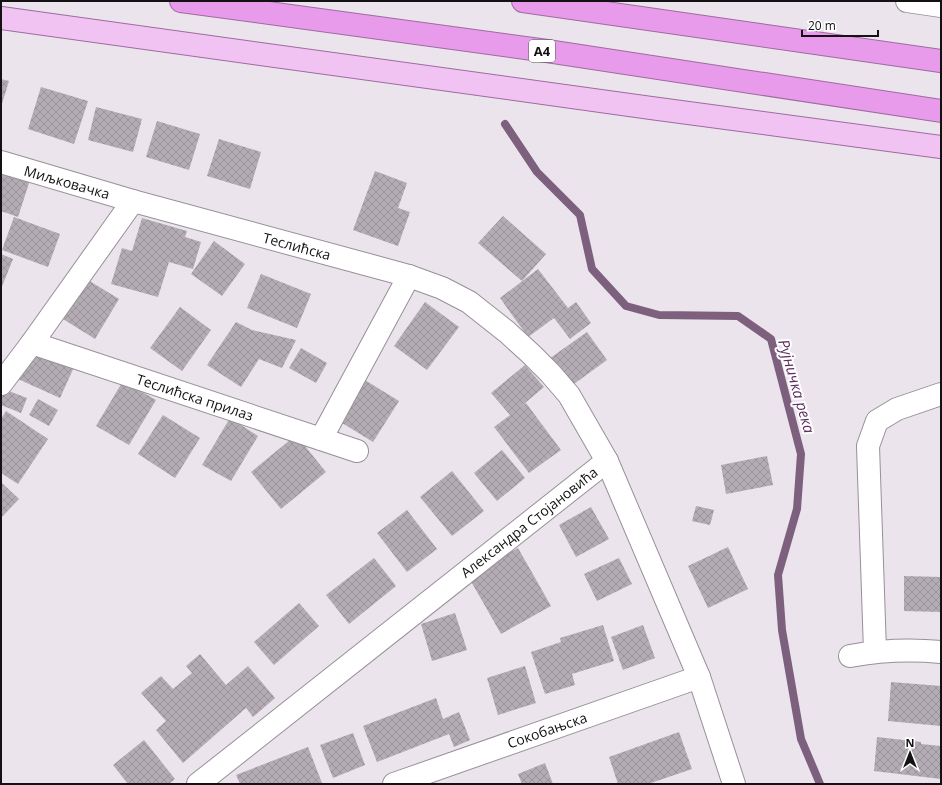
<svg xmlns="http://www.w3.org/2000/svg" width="942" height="785" font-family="'Open Sans',sans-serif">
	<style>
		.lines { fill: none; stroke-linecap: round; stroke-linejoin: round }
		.stream { stroke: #7d607d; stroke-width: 8 }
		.building { fill: url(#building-cross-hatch) }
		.minor-casing { stroke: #989098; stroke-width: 24 }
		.major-casing { stroke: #9d6b9f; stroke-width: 24 }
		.highway-casing { stroke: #9d6b9f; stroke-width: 24 }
		.minor { stroke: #fff; stroke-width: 22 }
		.major { stroke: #f1c3f2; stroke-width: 22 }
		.highway { stroke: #e79bea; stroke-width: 22 }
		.labels { text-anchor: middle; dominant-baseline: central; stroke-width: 4; stroke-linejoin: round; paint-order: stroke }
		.shield { fill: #fff; stroke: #5a585a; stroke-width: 1 }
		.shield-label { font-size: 13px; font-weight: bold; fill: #131113 }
		.street-label { font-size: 14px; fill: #131113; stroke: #fff }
		.water-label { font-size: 15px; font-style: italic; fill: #5e2c60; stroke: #fff }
	</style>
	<defs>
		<pattern id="building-cross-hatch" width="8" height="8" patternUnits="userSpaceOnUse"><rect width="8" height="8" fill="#b4acb4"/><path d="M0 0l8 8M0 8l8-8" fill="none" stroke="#9a939a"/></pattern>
	</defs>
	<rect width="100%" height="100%" fill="#ece4ed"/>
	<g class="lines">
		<!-- stream -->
		<polyline class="stream" points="505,124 537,172 580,215 592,269 626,306 659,315 738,316 771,339 801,454 797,509 778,575 782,630 801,739 820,784"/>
	</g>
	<!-- building -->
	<g class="building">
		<polygon points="1,79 9,81 1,107"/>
		<polygon points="41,87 88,101 74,144 28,129"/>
		<polygon points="96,107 142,119 133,152 88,140"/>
		<polygon points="157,121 200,134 189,170 146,157"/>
		<polygon points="219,139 261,152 250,189 207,176"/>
		<polygon points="1,170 30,180 18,217 1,211"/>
		<polygon points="375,171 407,183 398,208 410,212 398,246 353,230"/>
		<polygon points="503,216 546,254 522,281 478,243"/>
		<polygon points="14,217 60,234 48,267 2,250"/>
		<polygon points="142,218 187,231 185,237 201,242 193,269 169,262 158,297 111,284 122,248 132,251"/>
		<polygon points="214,241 245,264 222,296 191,274"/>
		<polygon points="1,254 13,259 1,289"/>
		<polygon points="538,269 568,308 576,302 591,323 570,339 554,318 528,337 500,298"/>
		<polygon points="261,274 311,294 297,328 247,308"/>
		<polygon points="88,280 119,299 95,339 63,319"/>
		<polygon points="425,302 459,327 427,370 394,346"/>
		<polygon points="180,307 211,330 182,371 150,348"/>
		<polygon points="236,322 252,330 296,340 282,368 259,359 241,387 207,365"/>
		<polygon points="587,332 607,360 567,389 546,361"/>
		<polygon points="33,346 75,365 60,398 18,379"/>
		<polygon points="301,348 327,363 316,383 289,368"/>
		<polygon points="525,365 544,387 518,409 526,403 561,450 529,473 494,427 510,415 491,393"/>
		<polygon points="360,377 399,401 373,442 334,418"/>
		<polygon points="123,381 156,400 129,445 96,426"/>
		<polygon points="1,388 27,398 21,413 1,405"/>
		<polygon points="38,399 58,410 49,426 29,415"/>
		<polygon points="6,411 48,439 18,484 1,473 1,419"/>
		<polygon points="163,415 200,438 175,478 138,454"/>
		<polygon points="230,418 258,436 231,481 202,465"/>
		<polygon points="296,435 326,472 281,509 251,472"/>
		<polygon points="502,450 525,478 497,501 474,473"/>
		<polygon points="767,456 773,485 726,494 721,465"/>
		<polygon points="452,471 484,511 452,536 420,497"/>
		<polygon points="1,482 19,499 1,518"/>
		<polygon points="696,506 714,510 710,525 692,521"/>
		<polygon points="591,507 609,539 576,557 559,525"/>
		<polygon points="407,510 437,549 407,572 377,533"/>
		<polygon points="728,547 748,589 708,608 688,566"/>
		<polygon points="518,548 551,606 501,634 468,576"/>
		<polygon points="374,558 396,586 349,624 326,595"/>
		<polygon points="619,558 632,584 597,601 584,574"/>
		<polygon points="904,576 941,577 941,612 904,611"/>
		<polygon points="299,603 319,626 274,665 254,642"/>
		<polygon points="455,613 467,650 432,661 421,624"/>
		<polygon points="603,625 614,661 572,674 575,685 545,694 531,652 561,642 560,638"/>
		<polygon points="643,625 655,658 623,670 611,637"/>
		<polygon points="200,654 226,685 248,666 275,698 253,717 246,708 183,763 156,730 166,721 141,693 161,676 173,689 192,673 186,666"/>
		<polygon points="525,666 536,703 498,715 487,678"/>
		<polygon points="891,682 941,686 941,726 888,721"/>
		<polygon points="436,698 443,719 459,712 470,740 454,747 449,734 377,762 363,726"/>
		<polygon points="679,732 692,769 648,784 618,784 609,757"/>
		<polygon points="353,733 365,765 333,778 320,745"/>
		<polygon points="877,737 921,742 921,744 941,746 941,779 874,771"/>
		<polygon points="144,740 175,779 169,784 128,784 113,765"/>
		<polygon points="308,747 322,783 240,784 236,775"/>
		<polygon points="545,763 553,784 522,784 518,774"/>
	</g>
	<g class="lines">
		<defs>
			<g id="minor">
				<polyline points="907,1 941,6"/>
				<polyline points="1,162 133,201"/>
				<polyline points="32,343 357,451"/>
				<polyline points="1,384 32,343 133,201 409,276 442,288 469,302 507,332 531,354 550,373 569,395 607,461"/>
				<polyline points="321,439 409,276"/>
				<polyline points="875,651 868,446 877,421 897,409 941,394"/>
				<path d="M 850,656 C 882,650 909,649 941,652"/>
				<polyline points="198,784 607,461 699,677 734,784"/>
				<polyline points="394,784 699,677"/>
			</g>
			<polyline id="major" points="1,18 651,108 941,147"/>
			<g id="highway">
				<polyline points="181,1 547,51 941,111"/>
				<polyline points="523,1 941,61"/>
			</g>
		</defs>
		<!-- minor casing -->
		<use href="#minor" class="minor-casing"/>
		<!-- major casing -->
		<use href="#major" class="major-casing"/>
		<!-- highway casing -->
		<use href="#highway" class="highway-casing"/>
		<!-- minor -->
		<use href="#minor" class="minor"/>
		<!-- major -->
		<use href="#major" class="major"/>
		<!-- highway -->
		<use href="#highway" class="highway"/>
	</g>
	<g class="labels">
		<!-- shield labels -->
		<rect class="shield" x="529" y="40" width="26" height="22" rx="3"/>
		<g class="shield-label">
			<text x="542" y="51">A4</text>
		</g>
		<!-- street labels -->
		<g class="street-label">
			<text transform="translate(67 182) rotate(16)">Миљковачка</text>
			<text transform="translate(297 246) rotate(15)">Теслићска</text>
			<text transform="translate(195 397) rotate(18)">Теслићска прилаз</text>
			<text transform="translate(529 522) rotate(-38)">Александра Стојановића</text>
			<text transform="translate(547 730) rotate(-19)">Сокобањска</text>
		</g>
		<!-- water labels -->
		<g class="water-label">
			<text transform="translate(797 386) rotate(74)">Рујничка река</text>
		</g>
	</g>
	<!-- border -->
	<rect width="942" height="785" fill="none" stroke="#131113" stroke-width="4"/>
	<!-- north arrow -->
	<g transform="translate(910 753)" stroke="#ffffff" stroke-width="3" paint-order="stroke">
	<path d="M0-3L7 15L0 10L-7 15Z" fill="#131113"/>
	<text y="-6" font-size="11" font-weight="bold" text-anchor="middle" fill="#131113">N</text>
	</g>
	<!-- scale -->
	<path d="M802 30v6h76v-6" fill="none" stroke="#131113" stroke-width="2"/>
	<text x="808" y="30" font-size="12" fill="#131113" stroke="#ffffff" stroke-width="3" paint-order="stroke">20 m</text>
</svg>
